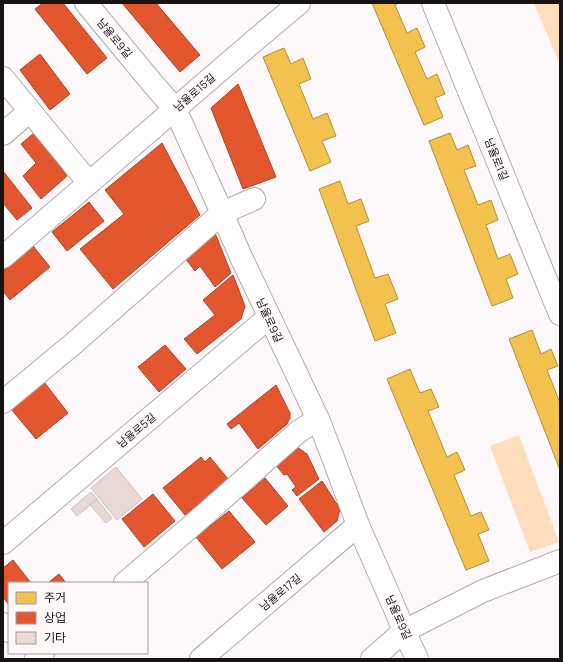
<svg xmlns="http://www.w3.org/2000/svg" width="563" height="662" font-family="Manrope,'Noto Sans KR',sans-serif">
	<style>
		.green { fill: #fdddbc }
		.homes { fill: #f2c14e; stroke: #b08d3c }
		.shops { fill: #e4572e; stroke: #a64326 }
		.building { fill: #e9d8d3; stroke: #c8c4c4 }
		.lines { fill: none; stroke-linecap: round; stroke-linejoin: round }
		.minor-casing { stroke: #b0acad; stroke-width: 24 }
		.minor { stroke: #fffefe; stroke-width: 22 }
		.labels { text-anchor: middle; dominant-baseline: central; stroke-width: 4; stroke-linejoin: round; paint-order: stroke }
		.street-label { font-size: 11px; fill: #171313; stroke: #fdf7f8 }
	</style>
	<rect width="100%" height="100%" fill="#fcf8f9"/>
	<!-- green -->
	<g class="green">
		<polygon points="534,3 560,3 560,65"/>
		<polygon points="519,435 559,542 530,552 490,446"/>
	</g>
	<!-- homes -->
	<g class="homes">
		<polygon points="372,3 399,3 395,5 407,33 417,28 425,47 415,52 427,79 437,74 445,94 435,98 443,117 424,125"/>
		<polygon points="284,48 291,64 303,58 311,79 299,84 313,119 327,113 336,136 322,141 331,162 310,171 263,57"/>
		<polygon points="450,133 457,150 468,145 476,166 464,170 478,205 491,200 498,220 486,225 498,259 510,254 518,274 506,279 513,298 492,306 429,141"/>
		<polygon points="340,181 348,204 361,199 369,221 356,226 375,278 388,274 398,299 385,304 396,333 375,341 319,189"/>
		<polygon points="532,330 541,354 551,349 558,366 547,370 560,403 560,470 509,339"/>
		<polygon points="410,369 420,393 431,389 439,407 428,411 447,457 457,452 465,470 454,475 471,516 481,512 489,530 478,534 489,561 466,570 387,379"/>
	</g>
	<!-- shops -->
	<g class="shops">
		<polygon points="43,3 63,3 107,58 87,74 35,9"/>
		<polygon points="122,3 156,3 200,55 180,72"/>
		<polygon points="40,54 70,94 50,110 20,70"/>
		<polygon points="238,84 276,177 243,189 211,108"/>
		<polygon points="34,133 67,176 41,199 23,176 36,163 21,144"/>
		<polygon points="162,143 200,215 113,289 80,249 124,214 105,190"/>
		<polygon points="3,171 32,208 17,220 3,203"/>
		<polygon points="89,202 104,221 67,251 52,232"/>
		<polygon points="215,233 231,273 215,287 200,266 195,271 185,258"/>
		<polygon points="33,246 50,267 10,300 3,291 3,271"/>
		<polygon points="233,275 245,306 241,319 197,354 184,339 215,315 203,300"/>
		<polygon points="165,345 186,369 159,392 138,367"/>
		<polygon points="44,382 68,413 36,439 11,409"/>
		<polygon points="276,385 290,413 290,418 287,424 258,449 239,423 231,429 227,424"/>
		<polygon points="297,447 307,454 319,479 297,496 292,490 296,487 287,474 284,475 275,464"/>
		<polygon points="201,457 205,462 210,457 228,479 185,515 163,488"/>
		<polygon points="265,478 288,506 266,525 242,498"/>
		<polygon points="322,481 340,509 337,521 324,532 299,499"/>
		<polygon points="153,494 175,521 144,547 122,519"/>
		<polygon points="229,511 255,542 222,569 196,537"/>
		<polygon points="13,560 31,583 9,583 9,605 3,597 3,568"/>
		<polygon points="59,574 66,583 48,583"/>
	</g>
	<!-- building -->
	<g class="building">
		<polygon points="116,467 142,499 117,520 91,488"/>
		<polygon points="91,492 97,499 77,516 71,509"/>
		<polygon points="97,499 112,518 106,523 90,505"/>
	</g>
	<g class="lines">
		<defs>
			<g id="minor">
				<polyline points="86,3 153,84 175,109 222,213 241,257 318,419 332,455 358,525 395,609 404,631 417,659"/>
				<polyline points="433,3 560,314"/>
				<polyline points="3,78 89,183"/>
				<polyline points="3,134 30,111"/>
				<polyline points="3,257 247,47 299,3"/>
				<polyline points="3,402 73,344 222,213 254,199"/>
				<polyline points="3,543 269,317"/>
				<polyline points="125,583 195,523 298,432 318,419"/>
				<polyline points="3,624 9,631"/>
				<polyline points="36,659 43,653"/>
				<polyline points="201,659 358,525"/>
				<polyline points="372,659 404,631 418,624 483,591 560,561"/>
			</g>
		</defs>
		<!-- minor casing -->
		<use href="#minor" class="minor-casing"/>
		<!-- minor -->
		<use href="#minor" class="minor"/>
	</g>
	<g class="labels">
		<!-- street labels -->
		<g class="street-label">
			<text transform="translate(115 38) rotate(50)">남율로9길</text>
			<text transform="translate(194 92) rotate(-41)">남율로15길</text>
			<text transform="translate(497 159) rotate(68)">남율로1길</text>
			<text transform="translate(270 320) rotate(65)">남율로9길</text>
			<text transform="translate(136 430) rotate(-40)">남율로5길</text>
			<text transform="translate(280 592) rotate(-40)">남율로17길</text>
			<text transform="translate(399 617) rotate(66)">남율로9길</text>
		</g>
	</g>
	<!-- border -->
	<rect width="563" height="662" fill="none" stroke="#171313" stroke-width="8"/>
	<!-- legend -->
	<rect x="8" y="582" width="140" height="72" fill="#fdf7f8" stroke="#a19c9c"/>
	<rect x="16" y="592" width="20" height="12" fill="#f2c14e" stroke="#a19c9c"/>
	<text x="44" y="602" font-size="12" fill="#171313">주거</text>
	<rect x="16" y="612" width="20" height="12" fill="#e4572e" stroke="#a19c9c"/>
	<text x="44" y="622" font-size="12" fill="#171313">상업</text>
	<rect x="16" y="632" width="20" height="12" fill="#e9d8d3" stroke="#a19c9c"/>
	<text x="44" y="642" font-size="12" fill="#171313">기타</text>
</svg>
